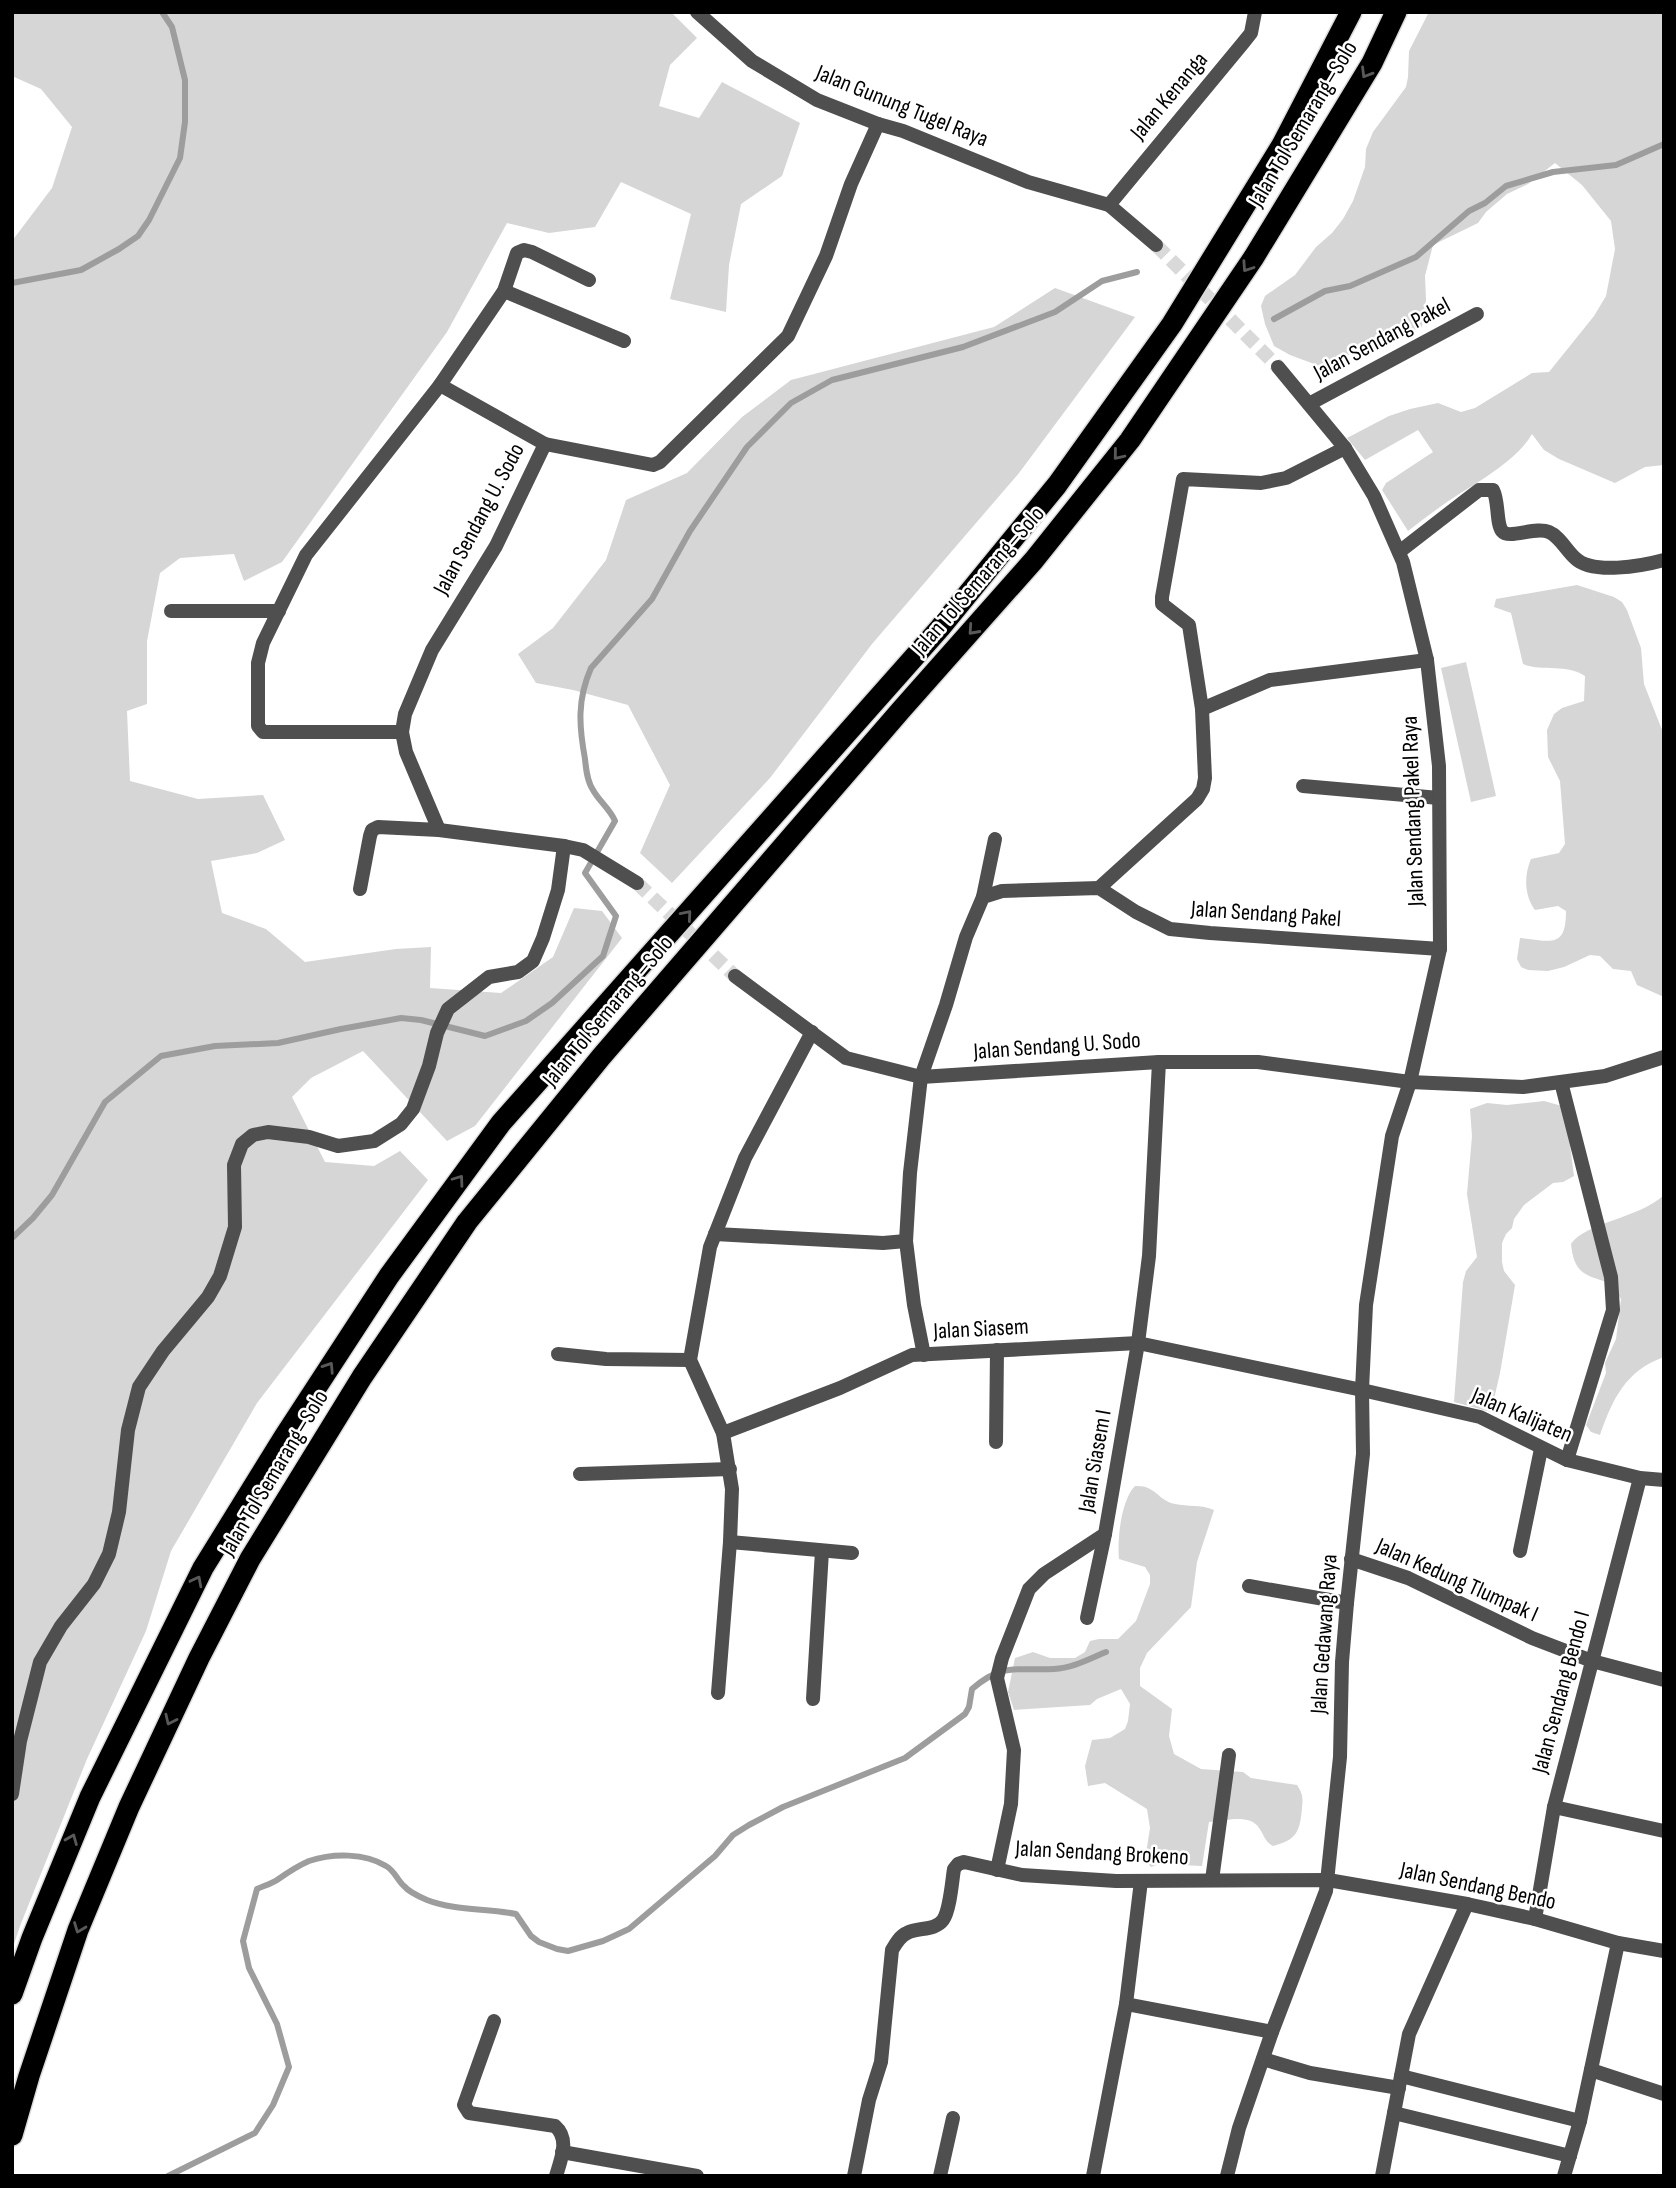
<svg xmlns="http://www.w3.org/2000/svg" width="1676" height="2188" font-family="'Sofia Sans Condensed',sans-serif">
	<style>
		.green { fill: #d6d6d6 }
		.lines { fill: none; stroke-linecap: round; stroke-linejoin: round }
		.stream { stroke: #9d9d9d; stroke-width: 6 }
		.minor-tunnel { stroke: #d9d9d9; stroke-width: 14; stroke-dasharray: 14 7; stroke-linecap: butt }
		.tertiary-tunnel { stroke: #d9d9d9; stroke-width: 14; stroke-dasharray: 14 7; stroke-linecap: butt }
		.motorway-casing { stroke: #dbdbdb; stroke-width: 24 }
		.minor { stroke: #4f4f4f; stroke-width: 14 }
		.tertiary { stroke: #4f4f4f; stroke-width: 14 }
		.motorway { stroke: #000; stroke-width: 21 }
		.oneway { stroke: #595959 }
		.labels { text-anchor: middle; dominant-baseline: central; stroke-width: 5; stroke-linejoin: round; paint-order: stroke }
		.street-label { font-size: 23px; fill: #000; stroke: #fff }
	</style>
	<rect width="100%" height="100%" fill="#fff"/>
	<!-- green -->
	<g class="green">
		<polygon points="12,12 671,12 697,38 670,65 659,106 699,118 722,82 800,123 782,176 741,204 729,265 726,312 670,299 691,214 621,182 595,227 549,233 507,223 447,332 282,562 244,581 234,554 180,558 160,573 147,641 147,704 127,711 130,781 198,799 263,795 285,840 257,853 211,861 222,913 266,929 305,962 396,949 431,947 430,988 501,993 553,957 574,908 602,911 622,938 475,1126 447,1141 363,1051 311,1078 292,1097 325,1162 374,1166 400,1151 428,1180 257,1403 171,1551 146,1631 87,1759 20,1926 12,1950 12,241 52,188 72,127 41,89 12,76"/>
		<path d="M 1429,12 L 1664,12 L 1664,465 L 1645,467 L 1615,483 L 1559,459 L 1544,450 L 1532,434 C 1516,462 1474,484 1447,502 C 1434,511 1421,521 1408,531 L 1382,490 L 1386,483 L 1433,452 L 1418,430 L 1365,460 L 1347,438 L 1389,416 L 1410,409 L 1438,403 L 1461,412 L 1475,408 L 1532,373 L 1549,372 L 1594,316 L 1606,296 L 1615,249 L 1611,221 L 1582,185 L 1555,163 L 1528,184 L 1507,194 L 1486,212 L 1478,223 L 1433,245 L 1425,276 L 1426,300 L 1422,327 L 1384,344 L 1357,350 L 1325,368 L 1290,355 L 1274,346 L 1265,324 L 1261,306 L 1265,296 L 1295,275 L 1316,247 L 1332,233 L 1343,219 L 1353,201 L 1365,167 L 1366,149 L 1373,132 L 1406,87 L 1408,77 L 1409,51 Z"/>
		<polygon points="1055,288 1135,317 1019,473 872,644 770,778 672,883 640,853 670,785 628,705 573,690 536,683 518,654 553,628 606,560 626,500 687,473 742,417 791,380 994,327"/>
		<path d="M 1577,585 L 1614,597 L 1622,602 L 1627,610 L 1641,648 L 1644,684 L 1664,735 L 1664,997 L 1637,985 L 1631,971 L 1613,969 L 1600,956 L 1590,955 L 1564,967 L 1548,971 L 1528,970 L 1521,967 L 1517,959 L 1520,938 C 1551,941 1566,949 1566,911 L 1558,906 L 1535,910 C 1524,895 1524,875 1531,859 L 1559,853 L 1565,844 L 1560,781 L 1548,757 L 1547,730 L 1554,714 L 1562,708 L 1584,701 L 1585,676 C 1567,663 1542,672 1523,664 L 1511,613 L 1494,607 L 1496,599 Z"/>
		<polygon points="1466,662 1496,796 1471,802 1441,668"/>
		<polygon points="1544,1101 1562,1106 1566,1114 1574,1176 1563,1182 1553,1183 1524,1205 1514,1219 1512,1228 1506,1234 1502,1243 1502,1262 1504,1271 1515,1285 1500,1373 1491,1412 1454,1402 1463,1282 1466,1271 1477,1257 1467,1194 1472,1136 1470,1109 1487,1103 1507,1105"/>
		<path d="M 1664,1195 L 1664,1357 C 1626,1370 1612,1400 1600,1435 L 1591,1432 L 1586,1425 L 1606,1373 L 1605,1363 L 1616,1339 L 1621,1299 L 1610,1283 C 1584,1275 1574,1273 1571,1244 C 1584,1223 1640,1218 1664,1195 Z"/>
		<path d="M 1135,1486 C 1156,1485 1157,1500 1175,1504 C 1188,1507 1201,1504 1214,1510 L 1197,1562 L 1191,1607 L 1147,1653 L 1140,1668 L 1140,1686 L 1172,1709 L 1169,1736 L 1174,1754 L 1201,1769 L 1243,1772 L 1251,1778 L 1297,1785 C 1303,1794 1303,1798 1302,1808 C 1300,1831 1297,1840 1273,1846 C 1264,1841 1265,1836 1259,1828 C 1250,1813 1224,1821 1209,1822 L 1202,1866 L 1159,1864 L 1151,1867 L 1145,1860 L 1150,1828 L 1147,1809 L 1105,1783 L 1088,1786 L 1085,1766 L 1092,1740 L 1110,1738 L 1125,1729 L 1128,1721 L 1130,1704 L 1121,1689 L 1097,1699 L 1090,1705 L 1014,1710 L 1008,1692 L 1015,1658 L 1033,1652 L 1050,1658 L 1075,1658 L 1085,1652 L 1090,1641 L 1099,1639 L 1118,1639 L 1136,1621 L 1150,1584 L 1150,1575 L 1145,1567 L 1119,1559 C 1117,1540 1121,1500 1135,1486 Z"/>
	</g>
	<g class="lines">
		<!-- stream -->
		<g class="stream">
			<polyline points="12,283 81,270 119,249 138,236 149,220 180,158 185,122 185,80 172,27 162,12"/>
			<polyline points="1274,319 1325,291 1350,286 1416,257 1469,211 1485,203 1506,186 1553,172 1616,165 1664,144"/>
			<path d="M 12,1238 L 33,1218 L 52,1195 L 105,1102 L 161,1056 L 215,1046 L 278,1043 L 341,1029 L 401,1018 L 421,1020 L 485,1036 L 526,1021 L 552,1003 L 603,956 L 616,916 L 585,873 L 615,821 C 610,809 599,801 593,790 C 587,781 586,769 585,759 C 579,726 577,700 591,668 L 652,599 L 690,531 L 747,447 L 791,403 L 832,380 L 963,347 L 1055,312 L 1102,281 L 1137,272"/>
			<path d="M 168,2176 L 255,2133 L 273,2105 L 289,2067 L 277,2024 L 249,1968 L 243,1941 L 257,1889 C 263,1886 271,1884 277,1880 C 287,1873 297,1866 309,1861 C 333,1853 365,1853 386,1866 C 395,1871 397,1880 404,1886 C 409,1892 420,1897 427,1900 C 455,1911 486,1908 516,1914 L 531,1936 L 539,1942 L 557,1949 L 568,1951 L 603,1941 L 629,1929 L 715,1856 L 733,1835 L 749,1825 L 783,1807 L 905,1758 L 965,1714 L 969,1707 L 972,1689 C 1003,1662 1017,1671 1054,1669 C 1073,1668 1089,1659 1106,1652"/>
		</g>
		<!-- minor-tunnel -->
		<polyline class="minor-tunnel" points="637,883 735,976"/>
		<!-- tertiary-tunnel -->
		<polyline class="tertiary-tunnel" points="1156,245 1278,367"/>
		<defs>
			<g id="motorway">
				<polyline points="12,1994 32,1938 90,1797 203,1568 284,1437 389,1276 501,1123 940,628 1057,485 1172,324 1282,145 1351,12"/>
				<polyline points="12,2135 29,2076 78,1930 129,1807 199,1658 250,1559 362,1377 467,1222 601,1057 901,710 1034,560 1130,440 1254,257 1372,63 1396,12"/>
			</g>
		</defs>
		<!-- motorway casing -->
		<use href="#motorway" class="motorway-casing"/>
		<!-- minor -->
		<g class="minor">
			<polyline points="697,12 752,61 817,100 878,124 903,131 1028,182 1109,205"/>
			<polyline points="589,280 532,252 524,250 517,253 504,291 440,385 545,444 653,465 660,462 788,336 826,256 851,184 878,124"/>
			<polyline points="504,291 624,341"/>
			<polyline points="1309,404 1477,314"/>
			<path d="M 1399,552 L 1479,490 L 1493,490 C 1499,501 1496,523 1502,531 C 1509,540 1535,526 1549,532 C 1559,536 1567,551 1575,558 C 1592,575 1642,566 1664,560"/>
			<polyline points="171,611 279,611"/>
			<polyline points="1202,709 1189,625 1162,604 1162,597 1183,479 1261,483 1286,478 1345,448"/>
			<polyline points="402,732 263,732 258,726 258,663 263,643 306,555 440,385"/>
			<polyline points="1303,786 1439,798"/>
			<polyline points="439,830 406,752 402,732 405,714 432,650 496,546 545,444"/>
			<polyline points="1099,888 1197,799 1203,789 1205,778 1202,709 1270,680 1427,660"/>
			<polyline points="360,889 370,836 372,830 378,827 439,830 564,846 583,850 637,883"/>
			<polyline points="983,897 995,839"/>
			<polyline points="735,976 846,1058 921,1077 1159,1062 1258,1062 1410,1082"/>
			<polyline points="1561,1082 1611,1277 1613,1310 1567,1460"/>
			<polyline points="715,1234 883,1243 906,1241"/>
			<polyline points="558,1354 606,1359 690,1360"/>
			<polyline points="924,1355 914,1305 906,1241 910,1173 921,1077 946,1005 966,937 983,897 1002,891 1099,888 1136,912 1170,929 1210,933 1440,949"/>
			<polyline points="723,1433 690,1360 710,1247 745,1158 812,1032"/>
			<polyline points="996,1442 997,1350"/>
			<polyline points="580,1474 730,1469"/>
			<polyline points="730,1542 852,1553"/>
			<polyline points="1520,1551 1541,1449"/>
			<polyline points="1351,1559 1408,1578 1532,1638 1592,1661 1664,1680"/>
			<polyline points="1249,1586 1347,1603"/>
			<polyline points="1087,1618 1105,1534"/>
			<polyline points="718,1693 730,1542 732,1489 723,1433 840,1388 912,1355 1138,1343 1362,1390"/>
			<polyline points="813,1699 822,1551"/>
			<polyline points="12,1794 20,1741 40,1662 61,1626 94,1584 109,1554 119,1512 128,1430 139,1387 163,1351 208,1297 220,1276 235,1227 234,1165 242,1144 253,1135 268,1132 309,1137 338,1146 374,1141 401,1124 413,1109 429,1066 437,1033 448,1009 489,977 518,972 533,961 543,938 558,890 564,846"/>
			<polyline points="1554,1807 1664,1831"/>
			<polyline points="997,1870 1011,1804 1014,1750 997,1678 1002,1658 1029,1589 1044,1574 1105,1534 1138,1343 1149,1256 1159,1062"/>
			<polyline points="1212,1880 1229,1755"/>
			<polyline points="1535,1919 1554,1807 1640,1478"/>
			<polyline points="1126,2004 1272,2032"/>
			<path d="M 494,2021 L 464,2105 L 469,2113 L 555,2126 C 570,2139 561,2159 556,2176"/>
			<polyline points="1263,2059 1310,2073 1399,2088"/>
			<polyline points="1591,2070 1664,2094"/>
			<polyline points="1401,2076 1580,2121"/>
			<polyline points="1394,2113 1570,2156"/>
			<polyline points="562,2152 697,2176"/>
			<path d="M 854,2176 L 869,2100 L 881,2062 L 892,1950 C 896,1943 900,1936 907,1933 C 918,1927 935,1931 943,1920 C 950,1910 952,1881 954,1869 L 958,1864 L 964,1862 L 1022,1875 L 1116,1881 L 1328,1880 L 1467,1904 L 1535,1919 L 1618,1943 L 1664,1951"/>
			<polyline points="940,2176 953,2118"/>
			<polyline points="1093,2176 1126,2004 1141,1881"/>
			<polyline points="1382,2176 1409,2034 1467,1904"/>
			<polyline points="1564,2176 1580,2121 1618,1943"/>
		</g>
		<!-- tertiary -->
		<g class="tertiary">
			<polyline points="1156,245 1109,205 1243,43 1251,33 1255,12"/>
			<polyline points="1410,1082 1523,1087 1605,1076 1664,1057"/>
			<polyline points="1362,1390 1480,1417 1567,1460 1640,1478 1664,1480"/>
			<polyline points="1227,2176 1239,2128 1272,2032 1326,1891 1340,1757 1342,1662 1347,1603 1363,1454 1362,1390 1366,1305 1392,1136 1410,1082 1440,949 1439,766 1427,660 1403,562 1374,496 1345,448 1278,367"/>
		</g>
		<!-- motorway -->
		<use href="#motorway" class="motorway"/>
	</g>
	<!-- one-way arrows -->
	<defs><path id="oneway-chevron" d="M-2-3.5L2.5 0L-2 3.5" fill="none" stroke-width="1.6" stroke-linecap="round" stroke-linejoin="round" transform="scale(1.75)"/></defs>
	<g class="oneway">
		<use href="#oneway-chevron" transform="translate(1366 73) rotate(121)"/>
		<use href="#oneway-chevron" transform="translate(1247 267) rotate(124)"/>
		<use href="#oneway-chevron" transform="translate(1118 455) rotate(129)"/>
		<use href="#oneway-chevron" transform="translate(973 630) rotate(132)"/>
		<use href="#oneway-chevron" transform="translate(687 915) rotate(-49)"/>
		<use href="#oneway-chevron" transform="translate(459 1180) rotate(-54)"/>
		<use href="#oneway-chevron" transform="translate(329 1367) rotate(-57)"/>
		<use href="#oneway-chevron" transform="translate(197 1581) rotate(-63)"/>
		<use href="#oneway-chevron" transform="translate(170 1720) rotate(115)"/>
		<use href="#oneway-chevron" transform="translate(72 1839) rotate(-68)"/>
		<use href="#oneway-chevron" transform="translate(79 1928) rotate(111)"/>
	</g>
	<g class="labels">
		<!-- street labels -->
		<g class="street-label">
			<text transform="translate(1169 96) rotate(-50)">Jalan Kenanga</text>
			<text transform="translate(902 106) rotate(22)">Jalan Gunung Tugel Raya</text>
			<text transform="translate(1303 124) rotate(-59)">Jalan Tol Semarang–Solo</text>
			<text transform="translate(1382 339) rotate(-28)">Jalan Sendang Pakel</text>
			<text transform="translate(479 519) rotate(-62)">Jalan Sendang U. Sodo</text>
			<text transform="translate(978 581) rotate(-49)">Jalan Tol Semarang–Solo</text>
			<text transform="translate(1413 811) rotate(-92)">Jalan Sendang Pakel Raya</text>
			<text transform="translate(1266 914) rotate(4)">Jalan Sendang Pakel</text>
			<text transform="translate(608 1011) rotate(-50)">Jalan Tol Semarang–Solo</text>
			<text transform="translate(1057 1046) rotate(-4)">Jalan Sendang U. Sodo</text>
			<text transform="translate(981 1329) rotate(-3)">Jalan Siasem</text>
			<text transform="translate(1522 1415) rotate(23)">Jalan Kalijaten</text>
			<text transform="translate(1095 1461) rotate(-80)">Jalan Siasem I</text>
			<text transform="translate(274 1473) rotate(-59)">Jalan Tol Semarang–Solo</text>
			<text transform="translate(1457 1580) rotate(24)">Jalan Kedung Tlumpak I</text>
			<text transform="translate(1324 1634) rotate(-86)">Jalan Gedawang Raya</text>
			<text transform="translate(1561 1692) rotate(-75)">Jalan Sendang Bendo I</text>
			<text transform="translate(1102 1853) rotate(3)">Jalan Sendang Brokeno</text>
			<text transform="translate(1478 1886) rotate(12)">Jalan Sendang Bendo</text>
		</g>
	</g>
	<!-- border -->
	<rect width="1676" height="2188" fill="none" stroke="#000000" stroke-width="28"/>
</svg>
